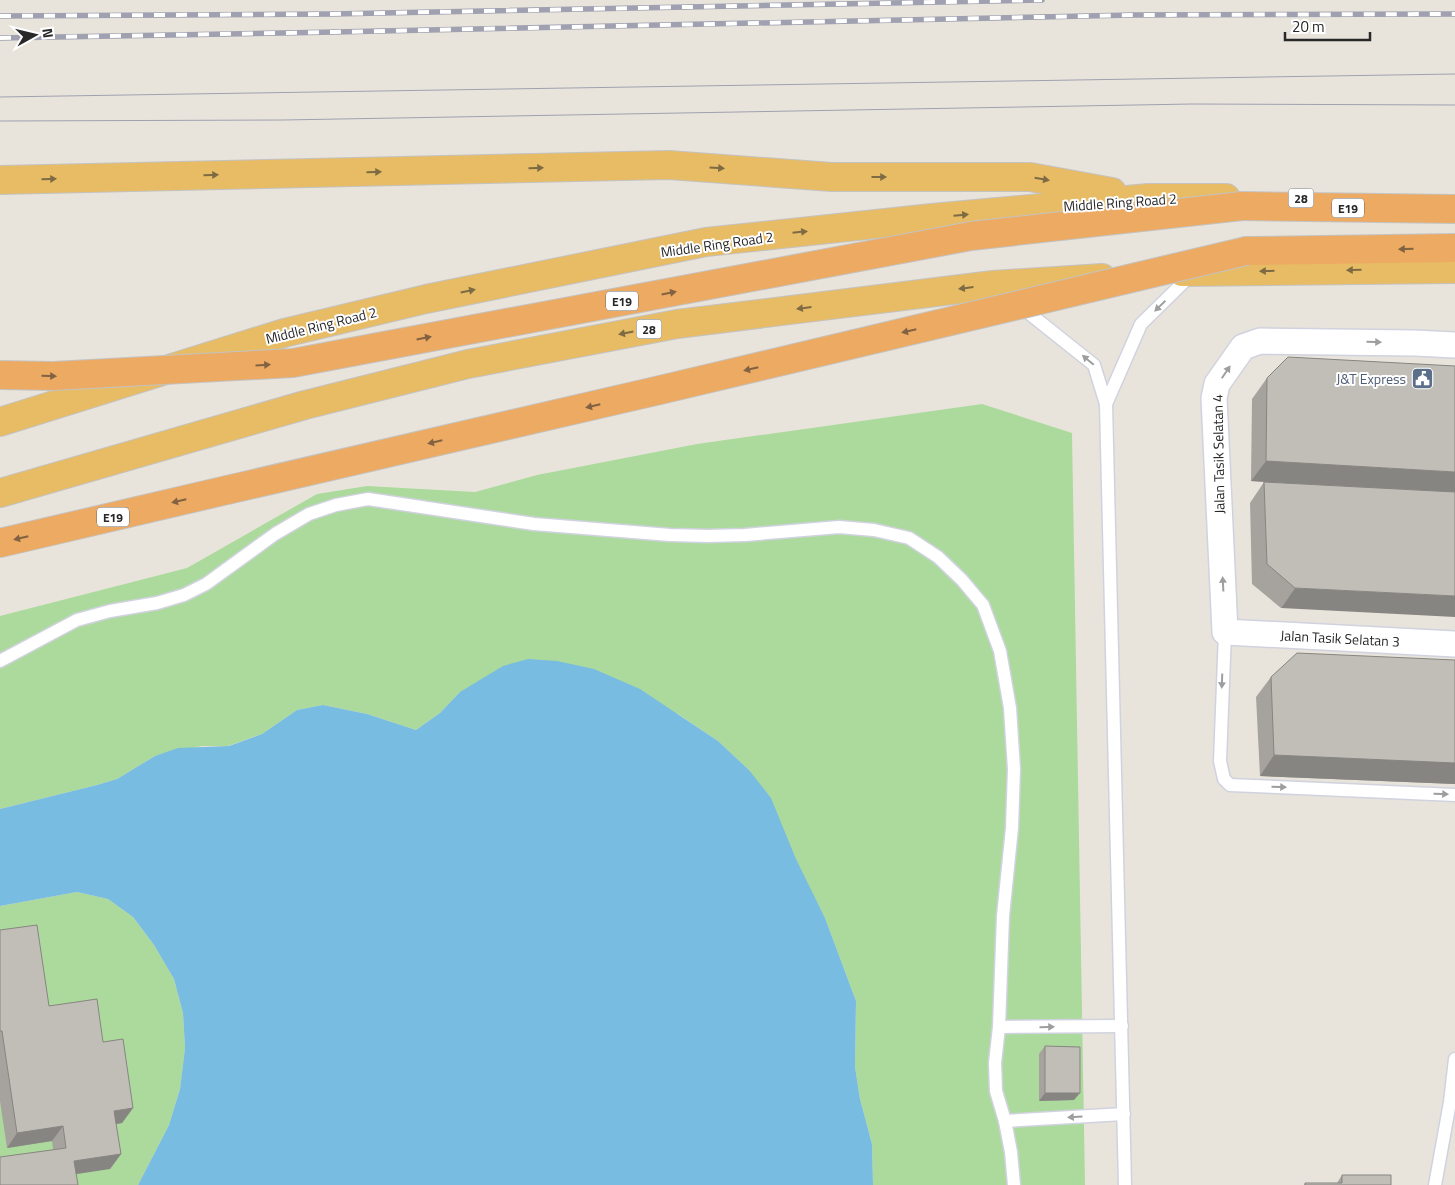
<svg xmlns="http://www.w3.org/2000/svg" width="1455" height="1185" font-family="'Titillium Web',sans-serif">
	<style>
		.green { fill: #acda9d }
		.water { fill: #78bce1 }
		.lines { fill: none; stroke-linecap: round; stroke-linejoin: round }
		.service-casing { stroke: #d0d2df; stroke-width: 15 }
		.minor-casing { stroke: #d0d2df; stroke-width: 28 }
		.trunk-casing { stroke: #c3c3c3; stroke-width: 30 }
		.motorway-casing { stroke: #c3c3c3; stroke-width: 30 }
		.service { stroke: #fff; stroke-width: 12 }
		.minor { stroke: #fff; stroke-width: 25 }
		.trunk { stroke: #e7bc65; stroke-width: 28 }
		.motorway { stroke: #edaa62; stroke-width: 28 }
		.tram { stroke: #9fa0b0; stroke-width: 1 }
		.rail-casing { stroke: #9fa0b0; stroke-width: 5.5 }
		.rail { stroke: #fff; stroke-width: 4; stroke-dasharray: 11; stroke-linecap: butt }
		.motorway-bridge-casing { stroke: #c3c3c3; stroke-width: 30; stroke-linecap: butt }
		.motorway-bridge { stroke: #edaa62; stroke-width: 28 }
		.wall { fill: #a6a39e }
		.shaded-wall { fill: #878581 }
		.building { fill: #c1beb8; stroke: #878581 }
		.oneway { fill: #7e6b43 }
		.oneway2 { fill: #816242 }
		.oneway3 { fill: #9e9e9e }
		.labels { text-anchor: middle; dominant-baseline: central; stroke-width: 4; stroke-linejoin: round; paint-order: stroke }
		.shield { fill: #fff; stroke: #686868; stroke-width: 1 }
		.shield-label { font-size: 12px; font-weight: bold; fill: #282828 }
		.street-label { font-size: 14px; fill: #282828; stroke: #fff }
		.service-label { font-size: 14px; fill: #4e5e75; stroke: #fff; text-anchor: end }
	</style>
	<rect width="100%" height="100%" fill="#e9e4db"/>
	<!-- green -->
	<g class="green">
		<polygon points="982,404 1072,433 1085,1185 873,1185 872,1144 860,1099 855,1067 856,1001 825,918 749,770 718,741 678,714 460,692 440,713 416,730 367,714 323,705 297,710 262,734 228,746 202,746 155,756 117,779 97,785 0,809 0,616 187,568 317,494 367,486 475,492 537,475 697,444"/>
		<polygon points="77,892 108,899 133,917 154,945 174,979 183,1013 185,1048 180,1089 169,1125 138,1185 0,1185 0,906"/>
	</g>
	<!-- water -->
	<polygon class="water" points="528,659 557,661 594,669 640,689 718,741 749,770 771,798 796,859 825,918 856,1001 855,1067 860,1099 872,1144 873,1185 138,1185 169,1125 180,1089 185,1048 183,1013 174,979 154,945 133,917 108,899 77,892 0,906 0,809 97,785 117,779 155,756 178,748 229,746 262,734 297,710 323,705 367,714 416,730 440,713 460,692 503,666"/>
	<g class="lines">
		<defs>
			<g id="service">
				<polyline points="1020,306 1094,365 1106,404 1125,1185"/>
				<polyline points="1106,404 1141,324 1193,273"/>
				<polyline points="1225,632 1220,761 1224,779 1230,785 1455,795"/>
				<polyline points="0,661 77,620 110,611 157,603 184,595 206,584 275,534 309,514 336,505 368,499 534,524 670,535 707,536 745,535 839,527 874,530 909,538 938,557 962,580 983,605 1000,651 1010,708 1014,769 1012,828 1003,916 999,1027 995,1063 996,1091 1005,1121 1011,1152 1014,1185"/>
				<polyline points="999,1027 1122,1026"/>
				<polyline points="1005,1121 1124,1114"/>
				<polyline points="1435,1185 1450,1102 1455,1059"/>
			</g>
			<polyline id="minor" points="1455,345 1415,343 1260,341 1243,347 1217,384 1214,398 1225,632 1455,644"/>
			<g id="trunk">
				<polyline points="0,180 669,165 832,177 1030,177 1112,192"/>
				<polyline points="1182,272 1455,269"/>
				<polyline points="0,422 284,333 426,299 706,242 932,218 1148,198 1226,198"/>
				<polyline points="0,493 305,405 468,364 677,324 993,285 1102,278"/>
			</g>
			<g id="motorway">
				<polyline points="1242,206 1455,209"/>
				<polyline points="1246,251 1455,248"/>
				<polyline points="0,543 227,490"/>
			</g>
		</defs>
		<!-- service casing -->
		<use href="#service" class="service-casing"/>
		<!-- minor casing -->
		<use href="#minor" class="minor-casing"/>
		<!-- trunk casing -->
		<use href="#trunk" class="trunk-casing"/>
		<!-- motorway casing -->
		<use href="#motorway" class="motorway-casing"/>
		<!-- service -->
		<use href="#service" class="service"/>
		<!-- minor -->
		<use href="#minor" class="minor"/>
		<!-- trunk -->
		<use href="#trunk" class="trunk"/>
		<!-- motorway -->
		<use href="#motorway" class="motorway"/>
		<!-- tram -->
		<g class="tram">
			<polyline points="0,97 1455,74"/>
			<polyline points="0,121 283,120 1192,104 1455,105"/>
		</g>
		<defs>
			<g id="rail">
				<polyline points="0,16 332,14 1042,0"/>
				<polyline points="0,38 335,32 1133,15 1455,14"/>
			</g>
		</defs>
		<!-- rail casing -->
		<use href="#rail" class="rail-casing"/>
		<!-- rail -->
		<use href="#rail" class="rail"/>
		<defs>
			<g id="motorway-bridge">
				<polyline points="0,375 53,376 293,363 971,236 1242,206"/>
				<polyline points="227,490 660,390 1246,251"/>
			</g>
		</defs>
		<!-- motorway-bridge casing -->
		<use href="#motorway-bridge" class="motorway-bridge-casing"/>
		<!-- motorway-bridge -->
		<use href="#motorway-bridge" class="motorway-bridge"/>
	</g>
	<!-- wall -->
	<g class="wall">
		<polygon points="1455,366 1281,608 1252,584 1250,503 1264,482 1251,481 1252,399 1267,378"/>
		<polygon points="1455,660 1455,784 1260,776 1256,697 1271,677"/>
		<polygon points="0,930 49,1006 103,1042 133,1108 122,1123 116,1124 121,1154 110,1169 53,1149 52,1141 7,1148 0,1101"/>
		<polygon points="1045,1046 1074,1100 1039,1101 1039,1054"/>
		<polygon points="1342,1175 1391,1185 1304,1185 1305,1183 1337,1183"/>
	</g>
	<!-- shaded-wall -->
	<g class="shaded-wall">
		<polygon points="1266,461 1455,472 1455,493 1251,481"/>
		<polygon points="1295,588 1455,596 1455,617 1281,608"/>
		<polygon points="1274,755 1455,763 1455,784 1260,776"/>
		<polygon points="1045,1093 1080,1093 1074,1100 1039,1101"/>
		<polygon points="133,1108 122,1123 104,1126 114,1111"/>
		<polygon points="63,1126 52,1141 7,1148 17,1133"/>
		<polygon points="121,1154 110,1169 64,1176 74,1161"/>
	</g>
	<!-- building -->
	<g class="building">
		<polygon points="1288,357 1455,366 1455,472 1266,461 1267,378"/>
		<polygon points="1264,482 1455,492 1455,596 1295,588 1267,564"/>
		<polygon points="1297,653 1455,660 1455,763 1274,755 1271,677"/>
		<polygon points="37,925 49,1006 97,999 103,1042 123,1039 133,1108 114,1111 121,1154 74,1161 78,1185 0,1185 0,1157 66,1148 63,1126 17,1133 2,1031 0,1031 0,930"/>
		<polygon points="1045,1046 1080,1047 1080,1093 1045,1093"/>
		<polygon points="1342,1175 1391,1175 1391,1185 1305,1185 1305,1183 1342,1183"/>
	</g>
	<!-- one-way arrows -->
	<defs><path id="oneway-solid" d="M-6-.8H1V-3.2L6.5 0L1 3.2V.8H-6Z" transform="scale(1.25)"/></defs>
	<g class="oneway">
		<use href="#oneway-solid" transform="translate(536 168) rotate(-1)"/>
		<use href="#oneway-solid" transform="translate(717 168) rotate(4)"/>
		<use href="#oneway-solid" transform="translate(374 172) rotate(-1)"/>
		<use href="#oneway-solid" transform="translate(211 175) rotate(-1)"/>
		<use href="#oneway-solid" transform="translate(879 177)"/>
		<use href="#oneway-solid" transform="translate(49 179) rotate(-1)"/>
		<use href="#oneway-solid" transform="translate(1042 179) rotate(10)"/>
		<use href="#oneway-solid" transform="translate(961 215) rotate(-5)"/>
		<use href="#oneway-solid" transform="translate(800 232) rotate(-6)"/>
		<use href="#oneway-solid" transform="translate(1354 270) rotate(179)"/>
		<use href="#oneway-solid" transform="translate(1267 271) rotate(179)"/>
		<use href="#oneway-solid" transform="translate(966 288) rotate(173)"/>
		<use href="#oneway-solid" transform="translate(468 291) rotate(-12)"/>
		<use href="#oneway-solid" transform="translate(804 308) rotate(173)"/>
		<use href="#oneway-solid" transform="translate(626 333) rotate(169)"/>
	</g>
	<g class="oneway2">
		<use href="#oneway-solid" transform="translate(1406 249) rotate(179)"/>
		<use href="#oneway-solid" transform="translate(669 293) rotate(-11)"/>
		<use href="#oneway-solid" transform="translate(909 331) rotate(167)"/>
		<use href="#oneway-solid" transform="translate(424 338) rotate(-11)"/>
		<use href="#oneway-solid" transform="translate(263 365) rotate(-3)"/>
		<use href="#oneway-solid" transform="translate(751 369) rotate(167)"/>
		<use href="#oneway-solid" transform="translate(49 376) rotate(1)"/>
		<use href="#oneway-solid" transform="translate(593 406) rotate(167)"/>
		<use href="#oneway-solid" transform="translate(435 442) rotate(167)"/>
		<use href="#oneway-solid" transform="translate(179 501) rotate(167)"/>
		<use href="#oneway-solid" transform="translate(21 538) rotate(167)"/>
	</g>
	<g class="oneway3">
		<use href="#oneway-solid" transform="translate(1160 306) rotate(136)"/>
		<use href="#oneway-solid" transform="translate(1374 342) rotate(1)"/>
		<use href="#oneway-solid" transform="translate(1088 360) rotate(-140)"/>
		<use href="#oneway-solid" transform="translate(1226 372) rotate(-56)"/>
		<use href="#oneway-solid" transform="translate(1223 584) rotate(-93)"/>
		<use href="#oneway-solid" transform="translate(1222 681) rotate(92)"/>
		<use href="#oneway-solid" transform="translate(1279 787) rotate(2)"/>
		<use href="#oneway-solid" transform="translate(1441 794) rotate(2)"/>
		<use href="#oneway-solid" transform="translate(1047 1027) rotate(-1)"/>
		<use href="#oneway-solid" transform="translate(1075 1117) rotate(176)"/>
	</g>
	<!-- icons -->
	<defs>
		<symbol id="civic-square" viewBox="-11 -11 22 22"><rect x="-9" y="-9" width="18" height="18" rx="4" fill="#5c6f8a" stroke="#fff"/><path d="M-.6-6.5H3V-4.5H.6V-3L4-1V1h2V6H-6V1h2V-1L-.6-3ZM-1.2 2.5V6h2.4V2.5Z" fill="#fff"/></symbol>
	</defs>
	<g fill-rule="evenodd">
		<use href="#civic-square" x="1410" y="366" width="25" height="25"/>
	</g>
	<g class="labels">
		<!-- shield labels -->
		<g class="shield">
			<rect x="1288.5" y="188.5" width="25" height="19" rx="4"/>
			<rect x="1332" y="198.5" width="32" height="19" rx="4"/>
			<rect x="606" y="291.5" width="32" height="19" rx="4"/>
			<rect x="636.5" y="319.5" width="25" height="19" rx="4"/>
			<rect x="97" y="507.5" width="32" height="19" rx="4"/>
		</g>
		<g class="shield-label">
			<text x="1301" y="198">28</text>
			<text x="1348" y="208">E19</text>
			<text x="622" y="301">E19</text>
			<text x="649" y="329">28</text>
			<text x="113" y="517">E19</text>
		</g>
		<!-- street labels -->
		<g class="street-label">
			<text transform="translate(1120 202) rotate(-4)">Middle Ring Road 2</text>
			<text transform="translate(717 244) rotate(-8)">Middle Ring Road 2</text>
			<text transform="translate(321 325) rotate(-14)">Middle Ring Road 2</text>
			<text transform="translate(1218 454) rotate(-91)">Jalan Tasik Selatan 4</text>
			<text transform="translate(1340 638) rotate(3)">Jalan Tasik Selatan 3</text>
		</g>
		<!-- service labels -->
		<g class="service-label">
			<text x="1406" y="378">J&amp;T Express</text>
		</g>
	</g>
	<!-- north arrow -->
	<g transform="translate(35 35) rotate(82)" stroke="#ffffff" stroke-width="4" paint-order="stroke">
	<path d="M0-4L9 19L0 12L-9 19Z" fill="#282828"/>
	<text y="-8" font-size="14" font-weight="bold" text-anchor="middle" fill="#282828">N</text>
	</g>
	<!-- scale -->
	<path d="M1285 32v8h85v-8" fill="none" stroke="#282828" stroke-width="2.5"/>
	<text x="1292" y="32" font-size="15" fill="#282828" stroke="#ffffff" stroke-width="4" paint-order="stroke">20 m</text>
</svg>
